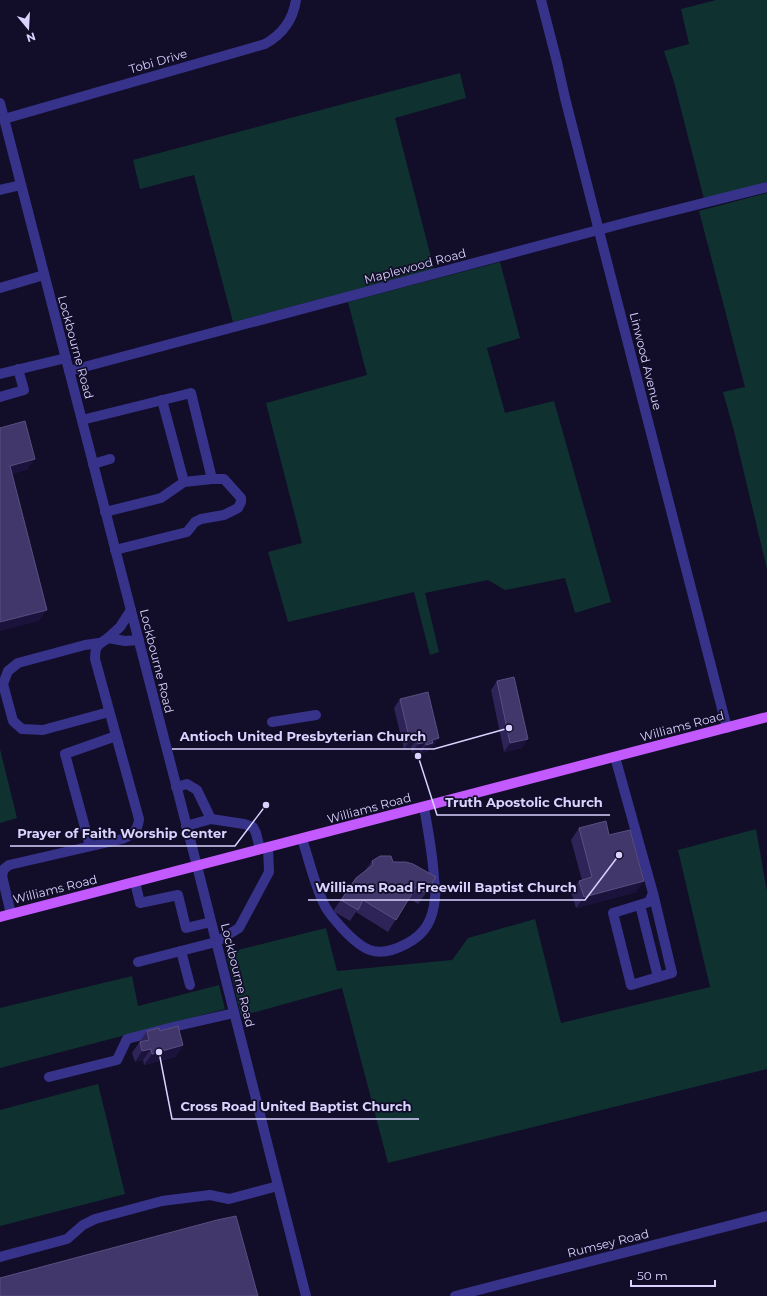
<svg xmlns="http://www.w3.org/2000/svg" width="767" height="1296" font-family="Montserrat,sans-serif">
	<style>
		.green { fill: #0f3231 }
		.lines { fill: none; stroke-linecap: round; stroke-linejoin: round }
		.minor { stroke: #37338b; stroke-width: 10 }
		.major { stroke: #c35aff; stroke-width: 10 }
		.wall { fill: #2f2458 }
		.shaded-wall { fill: #1c133d }
		.building { fill: #41376a; stroke: #594f81 }
		.labels { text-anchor: middle; dominant-baseline: central; stroke-width: 3.5; stroke-linejoin: round; paint-order: stroke }
		.street-label { font-size: 12px; fill: #d9d3ff; stroke: #120d28 }
		.leader { fill: none; stroke: #d9d3ff; stroke-width: 1.5 }
		.callout-dot { fill: #d9d3ff; stroke: #120d28; stroke-width: 1.5 }
		.callout-label { font-size: 13px; text-anchor: middle; font-weight: bold; fill: #d9d3ff; stroke: #120d28; stroke-width: 3.5; stroke-linejoin: round; paint-order: stroke }
	</style>
	<rect width="100%" height="100%" fill="#120d28"/>
	<!-- green -->
	<g class="green">
		<polygon points="716,0 767,0 767,182 704,199 674,82 664,51 689,44 681,9"/>
		<polygon points="460,73 466,98 395,118 434,269 233,322 194,175 140,189 133,160"/>
		<polygon points="767,193 767,569 734,431 723,392 745,387 699,211"/>
		<polygon points="500,262 520,338 487,348 505,413 554,401 611,602 575,613 565,578 505,590 488,580 425,593 439,652 430,655 414,592 288,622 268,552 302,543 266,403 367,375 348,302"/>
		<polygon points="0,749 17,818 0,823"/>
		<polygon points="756,829 767,892 767,1069 388,1163 342,988 241,1016 226,953 326,928 337,971 452,960 468,938 535,919 561,1023 710,987 678,850"/>
		<polygon points="132,976 138,1006 219,985 225,1009 0,1068 0,1008"/>
		<polygon points="98,1084 125,1194 0,1226 0,1110"/>
	</g>
	<g class="lines">
		<!-- minor -->
		<g class="minor">
			<polyline points="541,0 557,62 565,98 599,231 727,728"/>
			<polyline points="0,103 197,866 306,1296"/>
			<path d="M 4,119 L 265,44 C 283,34 293,20 296,0"/>
			<polyline points="0,190 21,185"/>
			<polyline points="0,288 44,275"/>
			<polyline points="69,371 632,221 767,187"/>
			<polyline points="0,374 66,358"/>
			<polyline points="0,397 24,390 18,369"/>
			<polyline points="162,400 184,482"/>
			<polyline points="82,420 191,393 212,479"/>
			<polyline points="93,464 110,459"/>
			<polyline points="105,512 161,498 184,482 212,479 224,479 241,498 241,502 238,508 224,515 201,519 195,522 187,532 115,550"/>
			<polyline points="131,610 120,627 108,638 125,641 139,640"/>
			<polyline points="99,643 85,645 18,663 8,671 3,684 13,721 22,729 43,730 109,712"/>
			<polyline points="272,722 316,715"/>
			<polyline points="615,757 653,893 672,973 631,985 613,913 649,902 653,893"/>
			<polyline points="176,787 187,784 197,790 211,819"/>
			<polyline points="186,826 211,819 244,824 253,827 256,833 260,849"/>
			<path d="M 302,839 C 309,860 314,882 323,902 C 327,912 334,919 341,927 C 362,950 376,960 406,944 C 426,934 433,919 435,898 C 436,892 435,885 434,879 C 433,855 428,831 424,807"/>
			<polyline points="90,846 65,754 116,736"/>
			<polyline points="135,882 140,903 178,895 186,928 211,922"/>
			<polyline points="640,905 658,977"/>
			<path d="M 11,914 L 2,876 L 4,869 L 9,865 L 122,839 C 132,835 138,831 139,819 L 95,659 C 95,646 97,645 108,638"/>
			<polyline points="181,951 190,985"/>
			<polyline points="138,962 216,942 239,928 269,872 268,847"/>
			<polyline points="49,1077 117,1060 127,1039 173,1027 234,1013"/>
			<polyline points="0,1257 67,1239 83,1225 95,1219 162,1201 210,1195 229,1199 278,1186"/>
			<polyline points="455,1296 767,1216"/>
		</g>
		<!-- major -->
		<polyline class="major" points="0,917 767,717"/>
	</g>
	<!-- wall -->
	<g class="wall">
		<polygon points="497,681 522,748 504,752 491,690"/>
		<polygon points="400,699 433,747 429,748 427,752 420,753 420,751 412,753 411,747 404,749 394,708"/>
		<polygon points="579,828 609,835 636,892 576,908 571,892 579,881 582,880 571,840"/>
		<polygon points="372,861 393,862 426,893 418,904 409,898 388,932 356,912 350,921 333,911 356,878 364,872"/>
		<polygon points="147,1031 160,1031 183,1045 175,1057 144,1065 143,1060 135,1062 132,1053"/>
	</g>
	<!-- shaded-wall -->
	<g class="shaded-wall">
		<polygon points="35,459 27,470 2,477 10,466"/>
		<polygon points="47,610 39,621 0,631 0,622"/>
		<polygon points="439,738 433,747 429,748 427,752 420,753 426,745 432,740"/>
		<polygon points="417,739 411,747 404,749 410,741"/>
		<polygon points="528,739 522,748 504,752 510,743"/>
		<polygon points="426,742 420,751 412,753 418,744"/>
		<polygon points="644,881 636,892 576,908 584,897"/>
		<polygon points="183,1045 175,1057 144,1065 152,1054"/>
		<polygon points="151,1049 143,1060 135,1062 142,1051"/>
	</g>
	<!-- building -->
	<g class="building">
		<polygon points="25,421 35,459 10,466 47,610 0,622 0,428"/>
		<polygon points="514,677 528,739 510,743 497,681"/>
		<polygon points="428,692 439,738 432,740 433,743 426,745 426,742 418,744 417,739 410,741 400,699"/>
		<polygon points="606,821 609,835 630,830 644,881 584,897 579,881 592,877 579,828"/>
		<polygon points="380,856 391,856 393,862 406,862 413,864 436,877 426,893 416,887 396,920 363,900 358,910 341,900 356,878 373,865 372,861"/>
		<polygon points="178,1026 183,1045 152,1054 151,1049 142,1051 140,1042 149,1040 147,1031 159,1028 160,1031"/>
		<polygon points="236,1216 258,1296 0,1296 0,1278 217,1220"/>
	</g>
	<g class="labels">
		<!-- street labels -->
		<g class="street-label">
			<text transform="translate(158 61) rotate(-16)">Tobi Drive</text>
			<text transform="translate(415 266) rotate(-15)">Maplewood Road</text>
			<text transform="translate(76 347) rotate(75)">Lockbourne Road</text>
			<text transform="translate(646 361) rotate(76)">Linwood Avenue</text>
			<text transform="translate(157 661) rotate(76)">Lockbourne Road</text>
			<text transform="translate(682 726) rotate(-15)">Williams Road</text>
			<text transform="translate(369 808) rotate(-15)">Williams Road</text>
			<text transform="translate(55 889) rotate(-14)">Williams Road</text>
			<text transform="translate(238 975) rotate(76)">Lockbourne Road</text>
			<text transform="translate(608 1243) rotate(-14)">Rumsey Road</text>
		</g>
	</g>
	<!-- callouts -->
	<path class="leader" d="M509 728L434 749H172M418 756L437 815H610M266 805L235 846H10M619 855L585 900H308M159 1052L172 1119H419"/>
	<g class="callout-dot">
		<circle cx="509" cy="728" r="4"/>
		<circle cx="418" cy="756" r="4"/>
		<circle cx="266" cy="805" r="4"/>
		<circle cx="619" cy="855" r="4"/>
		<circle cx="159" cy="1052" r="4"/>
	</g>
	<g class="callout-label">
		<text x="303" y="741">Antioch United Presbyterian Church</text>
		<text x="524" y="807">Truth Apostolic Church</text>
		<text x="122" y="838">Prayer of Faith Worship Center</text>
		<text x="446" y="892">Williams Road Freewill Baptist Church</text>
		<text x="296" y="1111">Cross Road United Baptist Church</text>
	</g>
	<!-- north arrow -->
	<g transform="translate(28 28) rotate(162)" stroke="#120d28" stroke-width="3" paint-order="stroke">
	<path d="M0-3L7 15L0 10L-7 15Z" fill="#d9d3ff"/>
	<text y="-6" font-size="11" font-weight="bold" text-anchor="middle" fill="#d9d3ff">N</text>
	</g>
	<!-- scale -->
	<path d="M631 1280v6h84v-6" fill="none" stroke="#d9d3ff" stroke-width="2"/>
	<text x="637" y="1280" font-size="12" fill="#d9d3ff" stroke="#120d28" stroke-width="3" paint-order="stroke">50 m</text>
</svg>
